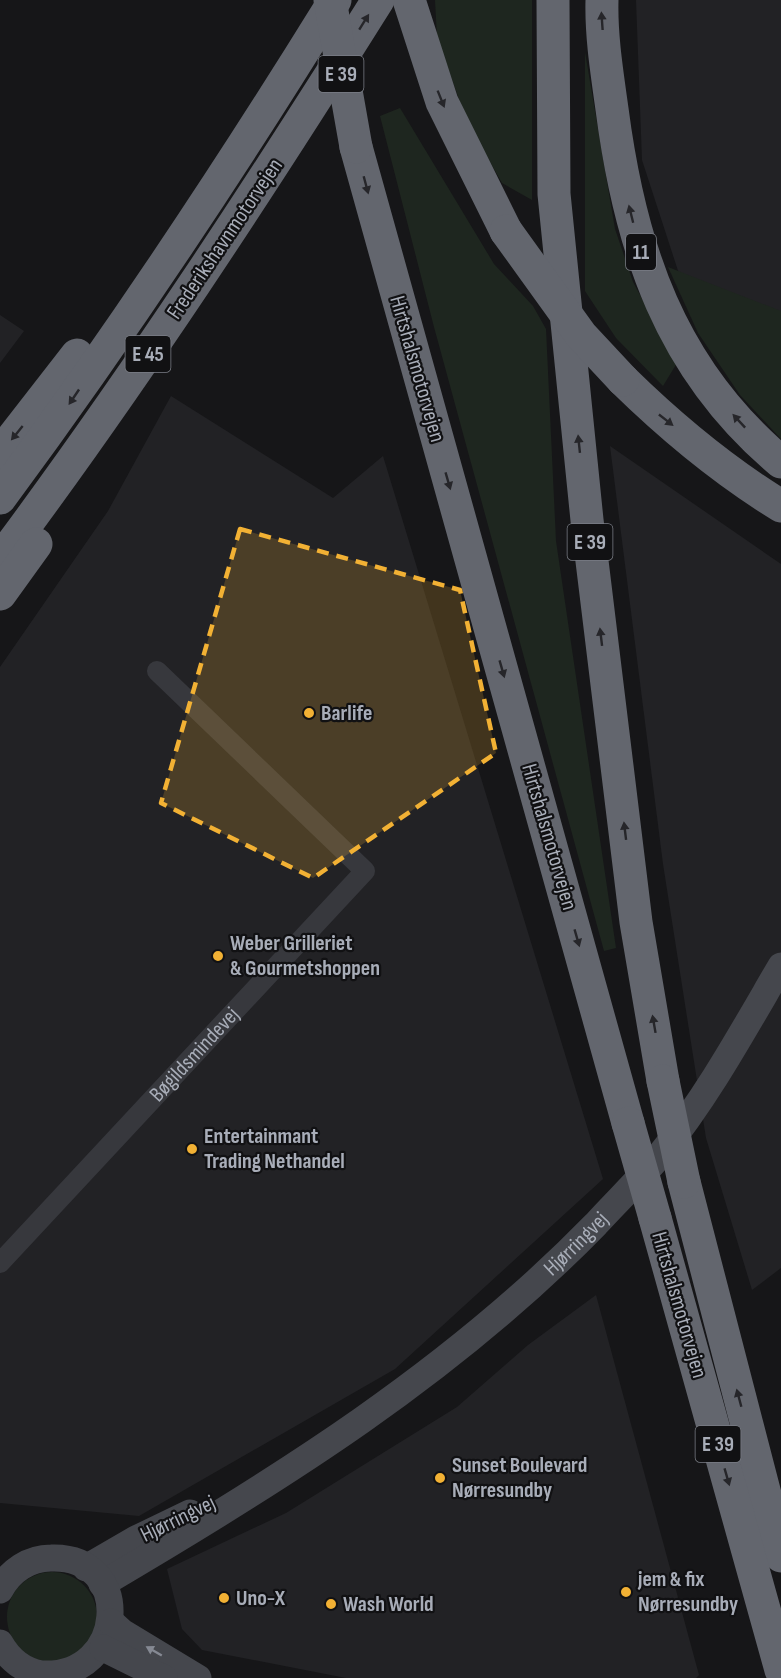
<svg xmlns="http://www.w3.org/2000/svg" width="781" height="1678" font-family="'Sofia Sans Condensed',sans-serif">
	<style>
		.built { fill: #222225 }
		.green { fill: #1e261f }
		.lines { fill: none; stroke-linecap: round; stroke-linejoin: round }
		.street { stroke: #37383d; stroke-width: 20 }
		.secondary { stroke: #45474d; stroke-width: 27 }
		.highway { stroke: #63666e; stroke-width: 33 }
		.highway-bridge { stroke: #63666e; stroke-width: 33 }
		.oneway { fill: #26262a }
		.oneway2 { fill: #858993 }
		.marked { fill: #f2b134; fill-opacity: 0.2; stroke: #f2b134; stroke-width: 4.5; stroke-dasharray: 12 8; stroke-linejoin: round }
		.poi-dot { fill: #f2b134; stroke: #111113; stroke-width: 2 }
		.labels { text-anchor: middle; dominant-baseline: central; stroke-width: 4.5; stroke-linejoin: round; paint-order: stroke }
		.shield { fill: #111113; stroke: #7b7e86; stroke-width: 1.5 }
		.shield-label { font-size: 21px; font-weight: bold; fill: #a8adb8 }
		.street-label { font-size: 22px; fill: #a8adb8; stroke: #111113 }
		.poi-label { font-size: 22px; font-weight: bold; fill: #a8adb8; stroke: #111113; text-anchor: start }
	</style>
	<rect width="100%" height="100%" fill="#161618"/>
	<!-- built -->
	<g class="built">
		<polygon points="636,0 781,0 781,408 682,283 642,160"/>
		<polygon points="0,315 24,331 0,363"/>
		<polygon points="171,396 333,498 383,456 603,1179 395,1369 139,1516 0,1503 0,667 108,511"/>
		<polygon points="610,446 781,564 781,1268 752,1290 706,1138 663,864"/>
		<polygon points="596,1295 699,1675 696,1678 346,1678 202,1650 182,1629 167,1569 286,1513 457,1407 528,1345"/>
	</g>
	<!-- green -->
	<g class="green">
		<polygon points="435,0 532,0 532,200 502,183 467,122 437,37"/>
		<polygon points="585,52 615,229 633,282 677,363 663,386 616,338 585,291"/>
		<polygon points="400,108 494,264 533,306 546,329 556,541 616,948 604,951 434,327 380,116"/>
		<polygon points="668,267 781,311 781,439 740,395 698,333"/>
		<circle cx="52" cy="1617" r="45"/>
	</g>
	<g class="lines">
		<!-- street -->
		<path class="street" id="s1" d="M 0,1263 L 365,871 L 157,671"/>
		<!-- secondary -->
		<g class="secondary">
			<polyline points="86,1568 136,1539 190,1513"/>
			<path id="s2" d="M 102,1584 C 279,1480 452,1372 596,1224 C 617,1201 640,1179 660,1155 C 707,1097 743,1031 781,966"/>
			<path d="M 0,1590 C 10,1571 29,1558 51,1558 C 135,1555 127,1678 42,1674 C 24,1671 9,1659 0,1643"/>
			<polyline points="111,1622 122,1632 198,1678"/>
			<polyline points="103,1648 164,1678"/>
		</g>
		<!-- highway -->
		<g class="highway">
			<polyline points="409,0 442,102 506,231"/>
			<polyline points="553,0 554,194 587,520 636,922 663,1081"/>
			<path d="M 602,0 C 601,36 607,73 612,109 C 630,248 670,369 781,462"/>
			<polyline points="356,147 628,1123"/>
			<path d="M 623,380 C 671,427 724,471 781,506"/>
			<polyline points="0,454 77,355"/>
			<path d="M 0,498 C 119,337 230,170 335,0"/>
			<path d="M 0,560 C 135,379 258,191 378,0"/>
			<polyline points="0,594 36,544"/>
			<polyline points="684,1182 781,1556"/>
			<polyline points="655,1218 781,1670"/>
		</g>
		<!-- highway-bridge -->
		<g class="highway-bridge">
			<polyline points="330,0 356,147"/>
			<polyline points="506,231 581,335 623,380"/>
			<polyline points="663,1081 684,1182"/>
			<polyline points="628,1123 655,1218"/>
		</g>
	</g>
	<!-- one-way arrows -->
	<defs><path id="oneway-solid" d="M-6-.8H1V-3.2L6.5 0L1 3.2V.8H-6Z" transform="scale(1.5)"/></defs>
	<g class="oneway">
		<use href="#oneway-solid" transform="translate(602 21) rotate(-94)"/>
		<use href="#oneway-solid" transform="translate(364 22) rotate(-58)"/>
		<use href="#oneway-solid" transform="translate(441 99) rotate(68)"/>
		<use href="#oneway-solid" transform="translate(366 185) rotate(75)"/>
		<use href="#oneway-solid" transform="translate(631 214) rotate(-104)"/>
		<use href="#oneway-solid" transform="translate(74 397) rotate(124)"/>
		<use href="#oneway-solid" transform="translate(666 420) rotate(38)"/>
		<use href="#oneway-solid" transform="translate(739 421) rotate(-133)"/>
		<use href="#oneway-solid" transform="translate(17 433) rotate(129)"/>
		<use href="#oneway-solid" transform="translate(579 444) rotate(-96)"/>
		<use href="#oneway-solid" transform="translate(448 481) rotate(74)"/>
		<use href="#oneway-solid" transform="translate(601 637) rotate(-97)"/>
		<use href="#oneway-solid" transform="translate(502 669) rotate(74)"/>
		<use href="#oneway-solid" transform="translate(625 831) rotate(-97)"/>
		<use href="#oneway-solid" transform="translate(577 938) rotate(74)"/>
		<use href="#oneway-solid" transform="translate(654 1024) rotate(-100)"/>
		<use href="#oneway-solid" transform="translate(739 1398) rotate(-105)"/>
		<use href="#oneway-solid" transform="translate(727 1477) rotate(74)"/>
	</g>
	<use class="oneway2" href="#oneway-solid" transform="translate(154 1651) rotate(-150)"/>
	<!-- marked area -->
	<path class="marked" d="M 240,529 L 460,590 L 496,753 L 313,878 L 161,803 Z"/>
	<!-- markers -->
	<g class="poi-dot">
		<circle cx="309" cy="713" r="6"/>
		<circle cx="218" cy="956" r="6"/>
		<circle cx="192" cy="1149" r="6"/>
		<circle cx="440" cy="1478" r="6"/>
		<circle cx="626" cy="1592" r="6"/>
		<circle cx="224" cy="1598" r="6"/>
		<circle cx="331" cy="1604" r="6"/>
	</g>
	<g class="labels">
		<!-- shield labels -->
		<g class="shield">
			<rect x="318.5" y="56" width="45" height="36" rx="4.5"/>
			<rect x="626" y="234" width="30" height="36" rx="4.5"/>
			<rect x="125.5" y="336" width="45" height="36" rx="4.5"/>
			<rect x="567.5" y="524" width="45" height="36" rx="4.5"/>
			<rect x="695.5" y="1426" width="45" height="36" rx="4.5"/>
		</g>
		<g class="shield-label">
			<text x="341" y="74">E 39</text>
			<text x="641" y="252">11</text>
			<text x="148" y="354">E 45</text>
			<text x="590" y="542">E 39</text>
			<text x="718" y="1444">E 39</text>
		</g>
		<!-- street labels -->
		<g class="street-label">
			<text transform="translate(225 239) rotate(-56)">Frederikshavnmotorvejen</text>
			<text transform="translate(417 369) rotate(74)">Hirtshalsmotorvejen</text>
			<text transform="translate(549 837) rotate(74)">Hirtshalsmotorvejen</text>
			<text stroke="none"><textPath href="#s1" startOffset="285">Bøgildsmindevej</textPath></text>
			<text stroke="none"><textPath href="#s2" startOffset="585">Hjørringvej</textPath></text>
			<text transform="translate(679 1305) rotate(74)">Hirtshalsmotorvejen</text>
			<text transform="translate(178 1519) rotate(-26)">Hjørringvej</text>
		</g>
		<!-- poi labels -->
		<g class="poi-label">
			<text x="321" y="713">Barlife</text>
			<text x="230" y="943">Weber Grilleriet<tspan x="230" dy="25">&amp; Gourmetshoppen</tspan></text>
			<text x="204" y="1136">Entertainmant<tspan x="204" dy="25">Trading Nethandel</tspan></text>
			<text x="452" y="1465">Sunset Boulevard<tspan x="452" dy="25">Nørresundby</tspan></text>
			<text x="638" y="1579">jem &amp; fix<tspan x="638" dy="25">Nørresundby</tspan></text>
			<text x="236" y="1598">Uno-X</text>
			<text x="343" y="1604">Wash World</text>
		</g>
	</g>
</svg>
